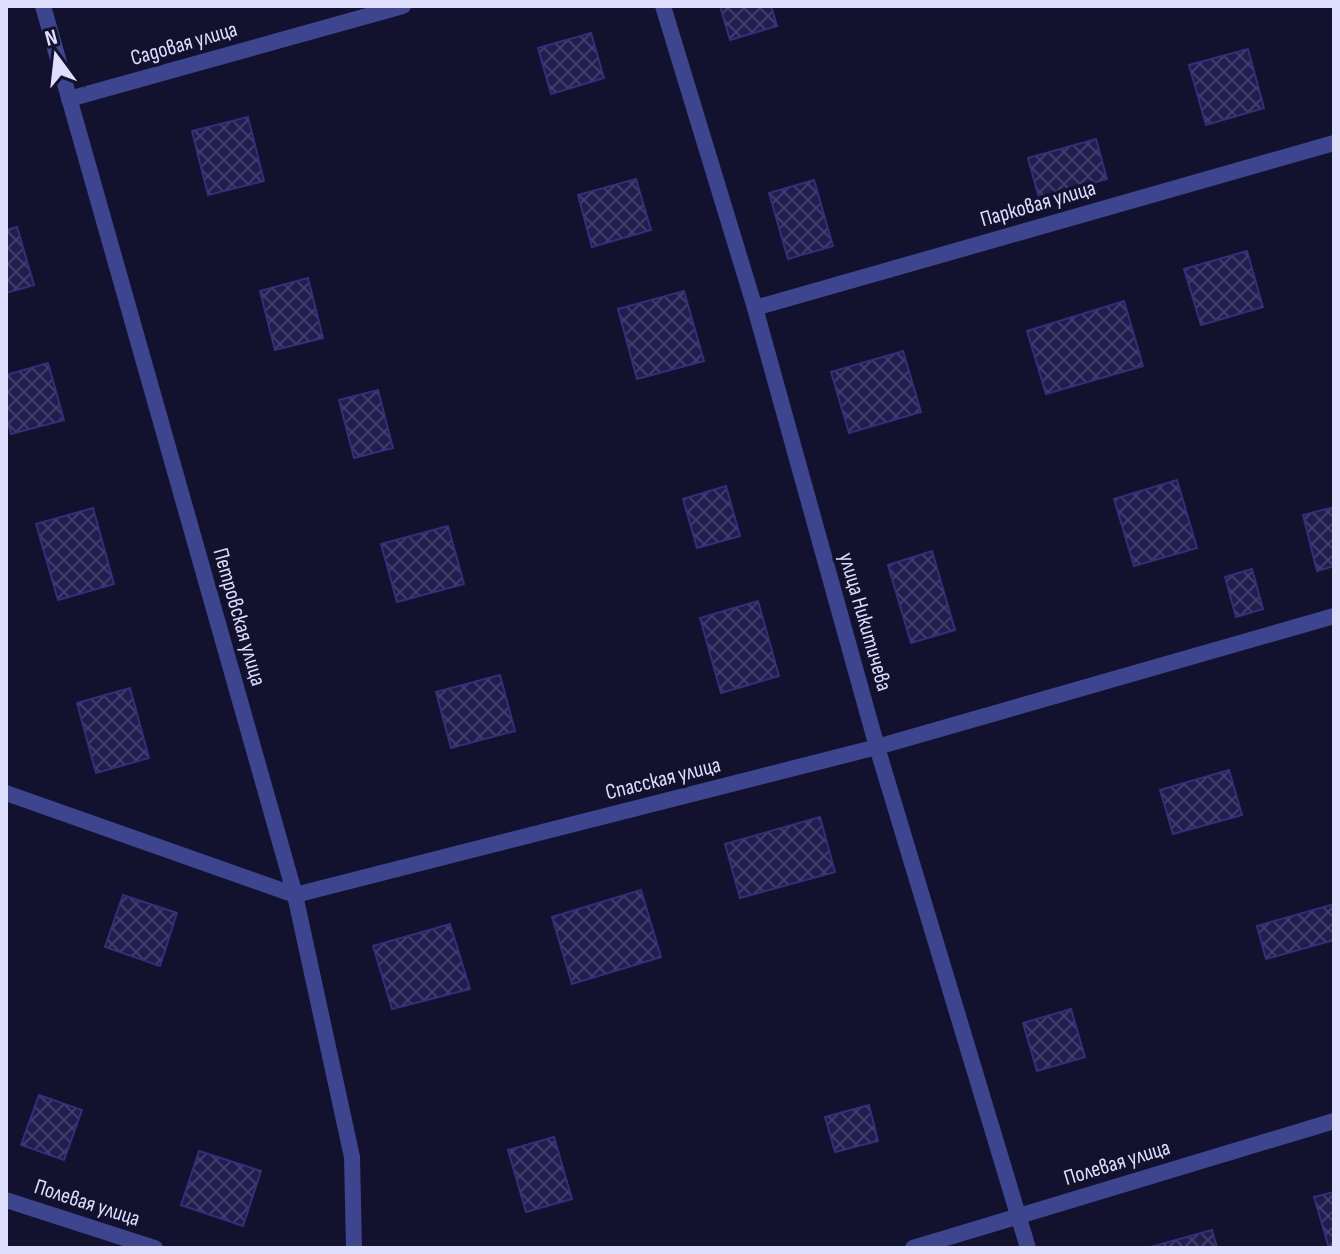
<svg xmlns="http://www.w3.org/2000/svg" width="1340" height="1254" font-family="'Sofia Sans Condensed',sans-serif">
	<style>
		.building { fill: url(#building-cross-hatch); stroke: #332f7b; stroke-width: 2 }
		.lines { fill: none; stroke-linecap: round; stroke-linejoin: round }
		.minor { stroke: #3c458d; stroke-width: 16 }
		.tertiary { stroke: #3c458d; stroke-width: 16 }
		.labels { text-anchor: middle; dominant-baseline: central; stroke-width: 7; stroke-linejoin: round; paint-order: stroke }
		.street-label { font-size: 22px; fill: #dedfff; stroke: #12112e }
	</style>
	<defs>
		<pattern id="building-cross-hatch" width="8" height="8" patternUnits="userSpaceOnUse" patternTransform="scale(2)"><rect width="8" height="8" fill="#201d4f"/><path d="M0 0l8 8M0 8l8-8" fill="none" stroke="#403d69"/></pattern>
	</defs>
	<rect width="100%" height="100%" fill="#12112e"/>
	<!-- building -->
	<g class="building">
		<polygon points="720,6 771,6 777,26 730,40"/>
		<polygon points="591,33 604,78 551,94 538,48"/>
		<polygon points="1248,49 1264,108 1206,125 1189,65"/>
		<polygon points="248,117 264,181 208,195 192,131"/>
		<polygon points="1096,139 1107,179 1039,198 1028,158"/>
		<polygon points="636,179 651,230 592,247 578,195"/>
		<polygon points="814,180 833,246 788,259 769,193"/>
		<polygon points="17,227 34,285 6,293 6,230"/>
		<polygon points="1247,251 1263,307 1201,325 1184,269"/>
		<polygon points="308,278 323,338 275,350 260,291"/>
		<polygon points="684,291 704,361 637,379 618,309"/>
		<polygon points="1124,301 1143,366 1046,394 1027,331"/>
		<polygon points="903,351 921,412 849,433 831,372"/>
		<polygon points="48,363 64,420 11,434 6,415 6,375"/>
		<polygon points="378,390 393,448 354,458 339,400"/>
		<polygon points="1177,480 1197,548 1134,566 1114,499"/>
		<polygon points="726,486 740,536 697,548 683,499"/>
		<polygon points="1334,507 1334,566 1317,571 1303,515"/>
		<polygon points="93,508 114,584 58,600 36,524"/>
		<polygon points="448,526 464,584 397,602 381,544"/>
		<polygon points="932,551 955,630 911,643 888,565"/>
		<polygon points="1252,569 1263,609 1236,617 1225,577"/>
		<polygon points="758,601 779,676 721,693 700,618"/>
		<polygon points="500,675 515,731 451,748 436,692"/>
		<polygon points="130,688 149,758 96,773 77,703"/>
		<polygon points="1229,770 1242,815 1173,834 1160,790"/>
		<polygon points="820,817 835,872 740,898 725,844"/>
		<polygon points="641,890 661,957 572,984 552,917"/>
		<polygon points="123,895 177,913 160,966 105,947"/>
		<polygon points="1334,904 1334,940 1266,959 1257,926"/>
		<polygon points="450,924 470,989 392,1009 373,946"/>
		<polygon points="1071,1009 1085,1057 1037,1071 1023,1023"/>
		<polygon points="39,1095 82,1110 64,1160 21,1145"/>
		<polygon points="869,1105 878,1141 835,1152 825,1117"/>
		<polygon points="554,1137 572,1199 526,1212 508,1150"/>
		<polygon points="199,1151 261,1171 243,1226 181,1205"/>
		<polygon points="1334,1192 1334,1248 1329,1248 1314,1197"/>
		<polygon points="1212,1230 1217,1248 1147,1248"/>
	</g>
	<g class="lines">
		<!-- minor -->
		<g class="minor">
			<polyline points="663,6 755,308 877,747 1028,1248"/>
			<polyline points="69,99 403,6"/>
			<polyline points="755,308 1334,143"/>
			<polyline points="6,793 295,895 877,747 1334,616"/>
			<polyline points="6,1200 155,1248"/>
			<polyline points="913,1248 1334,1121"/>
		</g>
		<!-- tertiary -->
		<polyline class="tertiary" points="43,6 295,895 352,1157 354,1248"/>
	</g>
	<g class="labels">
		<!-- street labels -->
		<g class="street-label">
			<text transform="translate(184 44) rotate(-16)">Садовая улица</text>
			<text transform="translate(1038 204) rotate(-16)">Парковая улица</text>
			<text transform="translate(239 617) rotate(74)">Петровская улица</text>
			<text transform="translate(865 622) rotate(74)">улица Никитичева</text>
			<text transform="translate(663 779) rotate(-14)">Спасская улица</text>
			<text transform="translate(1117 1163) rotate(-17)">Полевая улица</text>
			<text transform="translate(87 1203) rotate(18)">Полевая улица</text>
		</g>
	</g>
	<!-- border -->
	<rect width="1340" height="1254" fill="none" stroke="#dedfff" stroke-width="16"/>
	<!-- north arrow -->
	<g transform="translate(56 56) rotate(345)" stroke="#12112e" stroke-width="6" paint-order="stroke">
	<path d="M0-6L14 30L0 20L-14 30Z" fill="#dedfff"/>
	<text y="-12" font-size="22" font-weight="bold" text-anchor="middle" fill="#dedfff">N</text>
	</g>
</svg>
